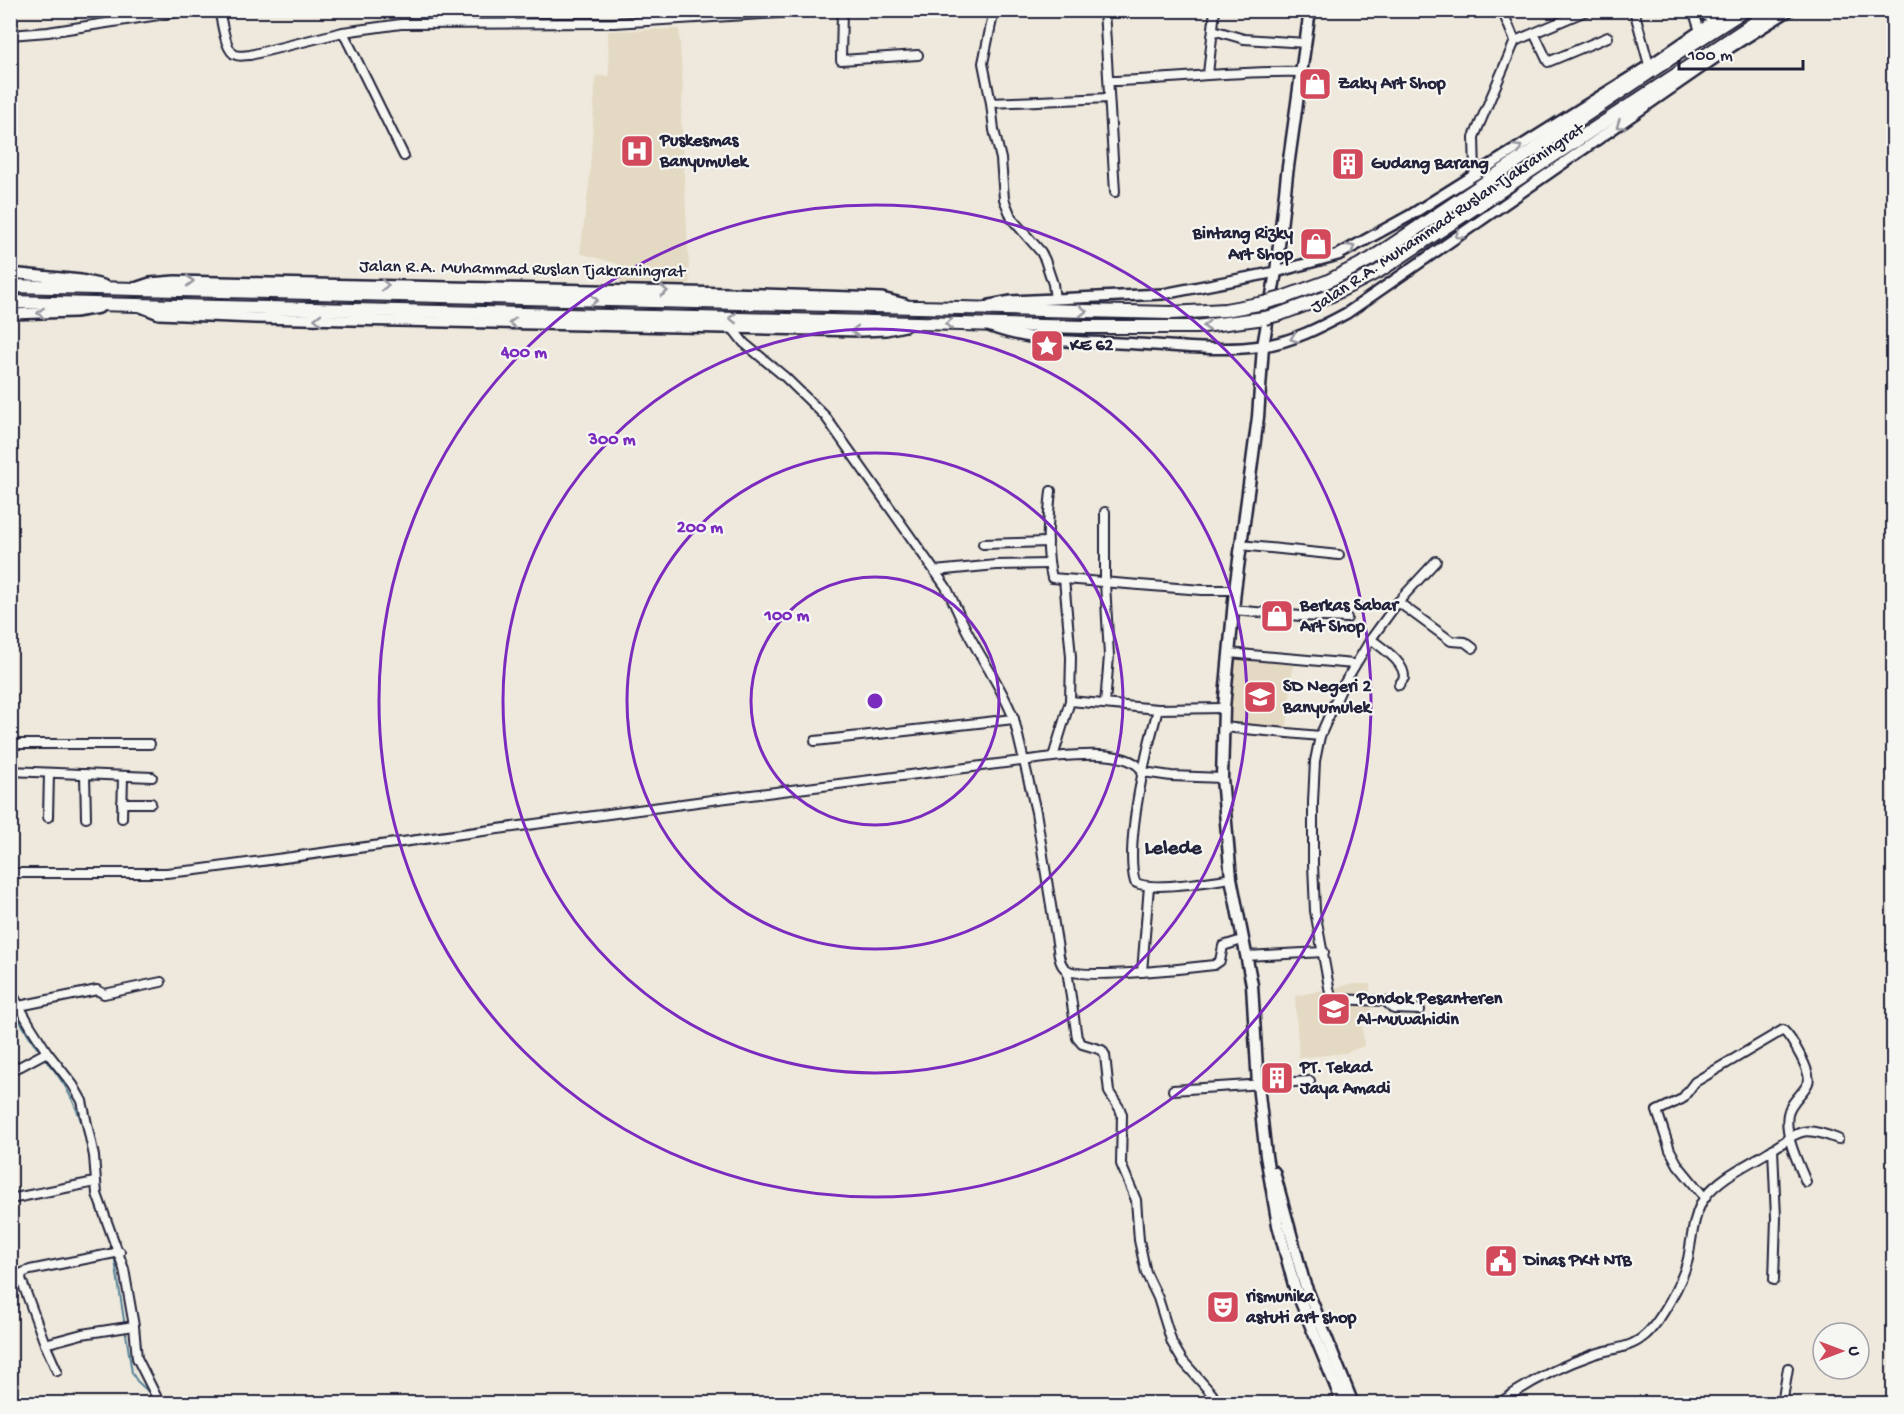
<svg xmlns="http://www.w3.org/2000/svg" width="1904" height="1414" font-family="'Gochi Hand',sans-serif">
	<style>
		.built { fill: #e4d9c2 }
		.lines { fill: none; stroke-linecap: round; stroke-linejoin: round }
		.stream { stroke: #568498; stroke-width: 2 }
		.minor-casing { stroke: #22223b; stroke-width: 12 }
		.tertiary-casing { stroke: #22223b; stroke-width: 14 }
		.secondary-casing { stroke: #22223b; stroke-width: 15 }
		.trunk-casing { stroke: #22223b; stroke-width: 16 }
		.minor { stroke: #f6f6f2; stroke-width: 8 }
		.tertiary { stroke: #f6f6f2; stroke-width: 9 }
		.secondary { stroke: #f6f6f2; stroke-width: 10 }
		.trunk { stroke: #f6f6f2; stroke-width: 12 }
		.trunk-bridge-casing { stroke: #22223b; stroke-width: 16; stroke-linecap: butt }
		.trunk-bridge { stroke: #f6f6f2; stroke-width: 12 }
		.oneway { stroke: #9797a0 }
		.ring { fill: none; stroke: #7b2cbf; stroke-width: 3 }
		.labels { text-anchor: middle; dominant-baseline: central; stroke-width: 4.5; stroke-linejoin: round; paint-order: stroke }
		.poi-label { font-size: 18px; font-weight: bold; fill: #22223b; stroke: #f6f6f2; text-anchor: start }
		.street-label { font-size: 18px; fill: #22223b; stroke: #f6f6f2 }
		.quarter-label { font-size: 21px; font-weight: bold; fill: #22223b; stroke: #f6f6f2 }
		.centre { fill: #7b2cbf; stroke: #f6f6f2; stroke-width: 3 }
		.ring-label { font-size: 18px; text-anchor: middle; font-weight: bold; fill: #7b2cbf; stroke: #f6f6f2; stroke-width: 4.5; stroke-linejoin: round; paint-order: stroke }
	</style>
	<rect width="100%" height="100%" fill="#eee9dc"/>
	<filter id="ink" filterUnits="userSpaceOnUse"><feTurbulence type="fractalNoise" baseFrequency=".0167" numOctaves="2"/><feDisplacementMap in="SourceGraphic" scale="12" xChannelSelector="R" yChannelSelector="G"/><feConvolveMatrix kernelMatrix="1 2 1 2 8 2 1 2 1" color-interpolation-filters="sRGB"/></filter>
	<g filter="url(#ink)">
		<!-- built -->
		<g class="built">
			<polygon points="619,11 728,11 719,11 718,14 618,21"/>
			<polygon points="679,29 683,90 681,118 690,288 620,287 618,264 580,253 589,185 596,76 609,76 608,31"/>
			<polygon points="1235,658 1293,665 1286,735 1228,728"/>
			<polygon points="1352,984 1370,984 1372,1021 1362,1023 1364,1046 1345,1053 1299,1058 1295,996"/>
		</g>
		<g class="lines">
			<!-- stream -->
			<g class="stream">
				<polyline points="10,1006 37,1048"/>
				<path d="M 45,1059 C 74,1091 91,1136 91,1180"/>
				<polyline points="91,1186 105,1226"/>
				<polyline points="114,1254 132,1373 137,1381 152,1395"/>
			</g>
			<defs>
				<g id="minor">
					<path d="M 219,10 C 222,21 225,52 236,55 C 240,57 246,55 250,55 L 343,32 L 401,24 L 614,23 L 827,10"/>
					<polyline points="511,10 511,23"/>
					<polyline points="842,10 841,60 918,55"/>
					<polyline points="994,10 983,63 991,103 994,130 1001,159 1004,199 1012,219 1041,252 1045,260 1053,284 1055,299"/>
					<polyline points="1104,10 1115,192"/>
					<polyline points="1634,10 1649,65"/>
					<polyline points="1693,10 1700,31"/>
					<polyline points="1701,10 1713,22"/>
					<polyline points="1213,30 1244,39 1306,43"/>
					<polyline points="343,32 404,156"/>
					<polyline points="1534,33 1548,62 1608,37"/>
					<polyline points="10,35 48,32 191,10"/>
					<polyline points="1515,41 1588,10"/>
					<polyline points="1208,74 1215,10"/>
					<path d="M 1109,81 C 1173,80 1237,70 1302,72"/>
					<polyline points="991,103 1109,98"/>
					<polyline points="1475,175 1474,137 1515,41 1502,10"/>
					<path d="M 733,329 L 744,343 L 785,377 L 825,416 L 946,587 C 954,602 960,618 968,633 C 983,662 1002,687 1014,719 L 1036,812 L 1058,949 C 1059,957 1060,966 1067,970 C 1083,980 1190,968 1214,965 L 1220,961 L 1223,946 L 1242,940"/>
					<path d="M 1051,491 C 1048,520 1045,549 1052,578 L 1202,590 L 1235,590"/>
					<polyline points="983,544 1048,542"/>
					<polyline points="1240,545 1339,555"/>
					<polyline points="935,571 996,565 1049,564"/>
					<polyline points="1398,602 1451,641 1465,642 1473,648"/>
					<polyline points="1233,610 1301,616 1347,618"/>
					<path d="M 1371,639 C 1382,648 1405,662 1404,678 L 1399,685"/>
					<polyline points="1229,653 1354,664"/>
					<polyline points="1070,701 1158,709 1224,708"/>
					<polyline points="1105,704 1109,656 1105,582 1105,512"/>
					<path d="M 1158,709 C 1147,748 1124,845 1135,882 C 1148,892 1213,881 1231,878"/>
					<polyline points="1223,727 1320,736"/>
					<polyline points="815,741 1014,719"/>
					<polyline points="10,744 150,744"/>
					<polyline points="1053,757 1070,701 1071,657 1064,579"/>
					<polyline points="10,771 152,777"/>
					<polyline points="85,774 86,818"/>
					<polyline points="122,803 151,803"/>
					<polyline points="11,816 12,771"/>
					<polyline points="48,817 49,773"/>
					<polyline points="122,818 123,776"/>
					<path d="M 10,873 L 166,873 L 196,870 L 719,799 L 1053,757 C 1077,755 1130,749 1143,772 L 1171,776 L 1222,778"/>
					<polyline points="1246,956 1324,952"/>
					<polyline points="1067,970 1077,1038 1082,1044 1102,1050 1105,1055 1109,1092 1120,1109 1122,1115 1121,1164 1136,1200 1139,1240 1146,1273 1158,1298 1172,1343 1182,1360 1212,1394 1217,1404"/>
					<polyline points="1142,972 1149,886"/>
					<polyline points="10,990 31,1027 47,1052 73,1085 82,1101 94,1156 97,1194 124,1269 134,1326 137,1358 160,1404"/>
					<polyline points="19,1006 97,990 104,994 161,982"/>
					<polyline points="1420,1010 1394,1009 1385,1001 1335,999 1331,998 1315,911 1313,864 1313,802 1315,761 1320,736 1342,687 1371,639 1398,602 1436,561"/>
					<polyline points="10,1070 21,1066 47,1052"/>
					<polyline points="1173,1090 1310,1081"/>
					<polyline points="1773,1149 1776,1218 1774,1280"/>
					<path d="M 1705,1198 L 1678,1165 L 1670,1150 L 1657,1111 L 1682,1099 L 1695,1082 L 1783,1030 C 1791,1037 1813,1074 1808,1083 C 1803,1094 1790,1102 1788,1114 C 1784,1136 1798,1162 1806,1182"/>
					<polyline points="10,1199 95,1182"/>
					<polyline points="10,1277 21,1279 45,1344 57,1371"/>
					<polyline points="21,1279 22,1273 30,1270 120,1252"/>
					<polyline points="45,1344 82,1334 134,1326"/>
					<path d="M 1498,1404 C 1526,1384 1560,1366 1592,1355 C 1608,1349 1629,1349 1643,1337 C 1660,1324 1683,1280 1688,1259 C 1692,1239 1693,1214 1705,1197 C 1720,1177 1747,1165 1768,1152 C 1801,1132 1799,1124 1838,1139"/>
					<polyline points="1782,1404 1788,1368"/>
				</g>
				<g id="tertiary">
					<polyline points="10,273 81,280 103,285"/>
					<polyline points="138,287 150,283 175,281 730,293 882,298 905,304"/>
					<polyline points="990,305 1011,301 1163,294 1276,272 1338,255 1409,216 1653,63 1730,10"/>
					<polyline points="141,307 159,314 255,318 861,331 886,330 905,326"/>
					<polyline points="10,314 75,312 99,308"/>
					<path d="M 991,327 C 1037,344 1089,341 1137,344 C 1179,346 1220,352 1262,346 C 1292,342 1321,327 1347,313 L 1731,47 L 1790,10"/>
				</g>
				<g id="secondary">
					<polyline points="1310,10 1287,174 1276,272 1263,346 1258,417 1235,590 1224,708 1222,778 1231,878 1252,985 1258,1085 1266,1156 1278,1225 1294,1285 1343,1404"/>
					<polyline points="1274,1172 1304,1282 1353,1404"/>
				</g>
				<g id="trunk">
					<polyline points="10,286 1171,313 1225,310 1264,303"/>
					<polyline points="1282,298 1326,282 1371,259 1692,44 1745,10"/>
					<polyline points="10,302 1086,327 1196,327 1265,318"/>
					<polyline points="1280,314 1332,295 1379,271 1774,10"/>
				</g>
			</defs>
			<!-- minor casing -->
			<use href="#minor" class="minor-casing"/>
			<!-- tertiary casing -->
			<use href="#tertiary" class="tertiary-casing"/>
			<!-- secondary casing -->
			<use href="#secondary" class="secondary-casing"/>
			<!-- trunk casing -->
			<use href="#trunk" class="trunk-casing"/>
			<!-- minor -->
			<use href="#minor" class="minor"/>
			<!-- tertiary -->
			<use href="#tertiary" class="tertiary"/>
			<!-- secondary -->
			<use href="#secondary" class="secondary"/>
			<!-- trunk -->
			<use href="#trunk" class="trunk"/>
			<defs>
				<g id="trunk-bridge">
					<polyline points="1264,303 1282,298"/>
					<polyline points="1265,318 1280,314"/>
				</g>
			</defs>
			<!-- trunk-bridge casing -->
			<use href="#trunk-bridge" class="trunk-bridge-casing"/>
			<!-- trunk-bridge -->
			<use href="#trunk-bridge" class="trunk-bridge"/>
		</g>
		<!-- one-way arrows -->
		<defs><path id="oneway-chevron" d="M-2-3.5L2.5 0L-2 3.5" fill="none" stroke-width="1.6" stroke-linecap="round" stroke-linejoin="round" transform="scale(1.5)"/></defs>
		<g class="oneway">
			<use href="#oneway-chevron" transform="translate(1620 125) rotate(146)"/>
			<use href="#oneway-chevron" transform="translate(1518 148) rotate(-32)"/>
			<use href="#oneway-chevron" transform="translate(1459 235) rotate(145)"/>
			<use href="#oneway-chevron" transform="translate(1351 248) rotate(-28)"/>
			<use href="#oneway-chevron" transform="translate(190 281) rotate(1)"/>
			<use href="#oneway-chevron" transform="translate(385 285) rotate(1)"/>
			<use href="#oneway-chevron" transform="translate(664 291) rotate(1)"/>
			<use href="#oneway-chevron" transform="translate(594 300) rotate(1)"/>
			<use href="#oneway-chevron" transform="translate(1083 311) rotate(1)"/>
			<use href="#oneway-chevron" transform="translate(41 313) rotate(178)"/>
			<use href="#oneway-chevron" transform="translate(733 318) rotate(-179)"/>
			<use href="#oneway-chevron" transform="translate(318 319) rotate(-179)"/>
			<use href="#oneway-chevron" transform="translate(513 323) rotate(-178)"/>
			<use href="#oneway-chevron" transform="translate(949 324) rotate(-179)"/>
			<use href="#oneway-chevron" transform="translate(1207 326) rotate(175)"/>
			<use href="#oneway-chevron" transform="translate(855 331) rotate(-180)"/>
			<use href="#oneway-chevron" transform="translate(1294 338) rotate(160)"/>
		</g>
	</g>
	<!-- distance rings -->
	<g class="ring">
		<circle cx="875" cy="701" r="124"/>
		<circle cx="875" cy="701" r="248"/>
		<circle cx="875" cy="701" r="372"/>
		<circle cx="875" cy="701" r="496"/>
	</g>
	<!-- icons -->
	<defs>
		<symbol id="shop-square" viewBox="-11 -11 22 22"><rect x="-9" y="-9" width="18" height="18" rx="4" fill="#d1495b" stroke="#f6f6f2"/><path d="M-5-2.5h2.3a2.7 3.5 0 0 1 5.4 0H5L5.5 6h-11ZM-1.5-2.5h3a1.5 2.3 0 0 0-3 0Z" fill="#fff"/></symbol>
		<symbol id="hospital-square" viewBox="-11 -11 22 22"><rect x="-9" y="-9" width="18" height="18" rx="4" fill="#d1495b" stroke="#f6f6f2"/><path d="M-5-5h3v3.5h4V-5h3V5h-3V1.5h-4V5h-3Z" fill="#fff"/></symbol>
		<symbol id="building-square" viewBox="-11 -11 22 22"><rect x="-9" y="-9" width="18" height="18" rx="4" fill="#d1495b" stroke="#f6f6f2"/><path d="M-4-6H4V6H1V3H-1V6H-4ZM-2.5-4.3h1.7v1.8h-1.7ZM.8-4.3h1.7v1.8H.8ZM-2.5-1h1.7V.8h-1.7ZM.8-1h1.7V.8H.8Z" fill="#fff"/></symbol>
		<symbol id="sight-square" viewBox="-11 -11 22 22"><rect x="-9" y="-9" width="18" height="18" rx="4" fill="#d1495b" stroke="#f6f6f2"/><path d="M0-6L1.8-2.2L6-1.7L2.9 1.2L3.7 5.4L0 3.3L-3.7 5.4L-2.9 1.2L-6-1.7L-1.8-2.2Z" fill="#fff"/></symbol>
		<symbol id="school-square" viewBox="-11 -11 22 22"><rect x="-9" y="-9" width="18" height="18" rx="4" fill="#d1495b" stroke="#f6f6f2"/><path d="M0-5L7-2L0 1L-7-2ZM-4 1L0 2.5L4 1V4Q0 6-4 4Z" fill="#fff"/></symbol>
		<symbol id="civic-square" viewBox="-11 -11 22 22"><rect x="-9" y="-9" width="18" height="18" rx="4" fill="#d1495b" stroke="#f6f6f2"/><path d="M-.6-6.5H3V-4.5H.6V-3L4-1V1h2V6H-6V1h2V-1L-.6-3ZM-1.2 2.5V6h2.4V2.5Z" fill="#fff"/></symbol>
		<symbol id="theatre-square" viewBox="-11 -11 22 22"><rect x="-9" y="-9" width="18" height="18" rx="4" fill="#d1495b" stroke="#f6f6f2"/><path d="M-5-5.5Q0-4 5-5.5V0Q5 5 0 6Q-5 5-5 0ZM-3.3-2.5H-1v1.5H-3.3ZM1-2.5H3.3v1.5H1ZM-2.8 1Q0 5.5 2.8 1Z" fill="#fff"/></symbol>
	</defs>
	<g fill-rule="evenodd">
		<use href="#shop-square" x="1296" y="65" width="38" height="38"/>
		<use href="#hospital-square" x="618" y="132" width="38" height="38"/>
		<use href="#building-square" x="1329" y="145" width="38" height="38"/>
		<use href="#shop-square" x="1297" y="225" width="38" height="38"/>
		<use href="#sight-square" x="1028" y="327" width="38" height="38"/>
		<use href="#shop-square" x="1258" y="597" width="38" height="38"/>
		<use href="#school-square" x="1241" y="678" width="38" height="38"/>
		<use href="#school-square" x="1315" y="990" width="38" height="38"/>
		<use href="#building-square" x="1258" y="1059" width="38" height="38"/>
		<use href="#civic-square" x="1482" y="1242" width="38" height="38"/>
		<use href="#theatre-square" x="1204" y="1288" width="38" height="38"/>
	</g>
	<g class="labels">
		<!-- poi labels -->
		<g class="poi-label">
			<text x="1338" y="84">Zaky Art Shop</text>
			<text x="660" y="141">Puskesmas<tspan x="660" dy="21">Banyumulek</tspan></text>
			<text x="1371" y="164">Gudang Barang</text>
			<text x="1293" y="234" text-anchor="end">Bintang Rizky<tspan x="1293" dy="21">Art Shop</tspan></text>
			<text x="1070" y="346">KE 62</text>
			<text x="1300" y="606">Berkas Sabar<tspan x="1300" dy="21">Art Shop</tspan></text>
			<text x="1283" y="687">SD Negeri 2<tspan x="1283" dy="21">Banyumulek</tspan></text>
			<text x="1357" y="999">Pondok Pesanteren<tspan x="1357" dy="21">Al-Muwahidin</tspan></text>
			<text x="1300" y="1068">PT. Tekad<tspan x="1300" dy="21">Jaya Amadi</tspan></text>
			<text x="1524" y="1261">Dinas PKH NTB</text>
			<text x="1246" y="1297">rismunika<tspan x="1246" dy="21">astuti art shop</tspan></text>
		</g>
		<!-- street labels -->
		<g class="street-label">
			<text transform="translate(1448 219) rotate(-34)">Jalan R.A. Muhammad Ruslan Tjakraningrat</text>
			<text transform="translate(522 270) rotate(1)">Jalan R.A. Muhammad Ruslan Tjakraningrat</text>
		</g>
		<!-- quarter labels -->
		<g class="quarter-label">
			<text x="1173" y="849">Lelede</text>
		</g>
	</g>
	<circle cx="875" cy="701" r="9" class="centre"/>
	<g class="ring-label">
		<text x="524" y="357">400 m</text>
		<text x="612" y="444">300 m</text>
		<text x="700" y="532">200 m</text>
		<text x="787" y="620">100 m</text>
	</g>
	<!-- margin -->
	<rect width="1904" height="1414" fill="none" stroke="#f6f6f2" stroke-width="36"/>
	<rect x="18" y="18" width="1868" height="1378" fill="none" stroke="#22223b" stroke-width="2" filter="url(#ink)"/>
	<!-- north arrow -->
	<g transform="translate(1841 1351) rotate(90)"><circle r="28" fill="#f6f6f2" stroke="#a1a1a9" stroke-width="1.5"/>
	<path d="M0-4.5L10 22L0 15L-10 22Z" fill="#d1495b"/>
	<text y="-9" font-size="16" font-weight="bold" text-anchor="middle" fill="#22223b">U</text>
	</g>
	<!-- scale -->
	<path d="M1679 60v9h124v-9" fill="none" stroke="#22223b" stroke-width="3"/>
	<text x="1688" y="60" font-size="18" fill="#22223b" stroke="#f6f6f2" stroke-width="4.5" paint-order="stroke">100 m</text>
</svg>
